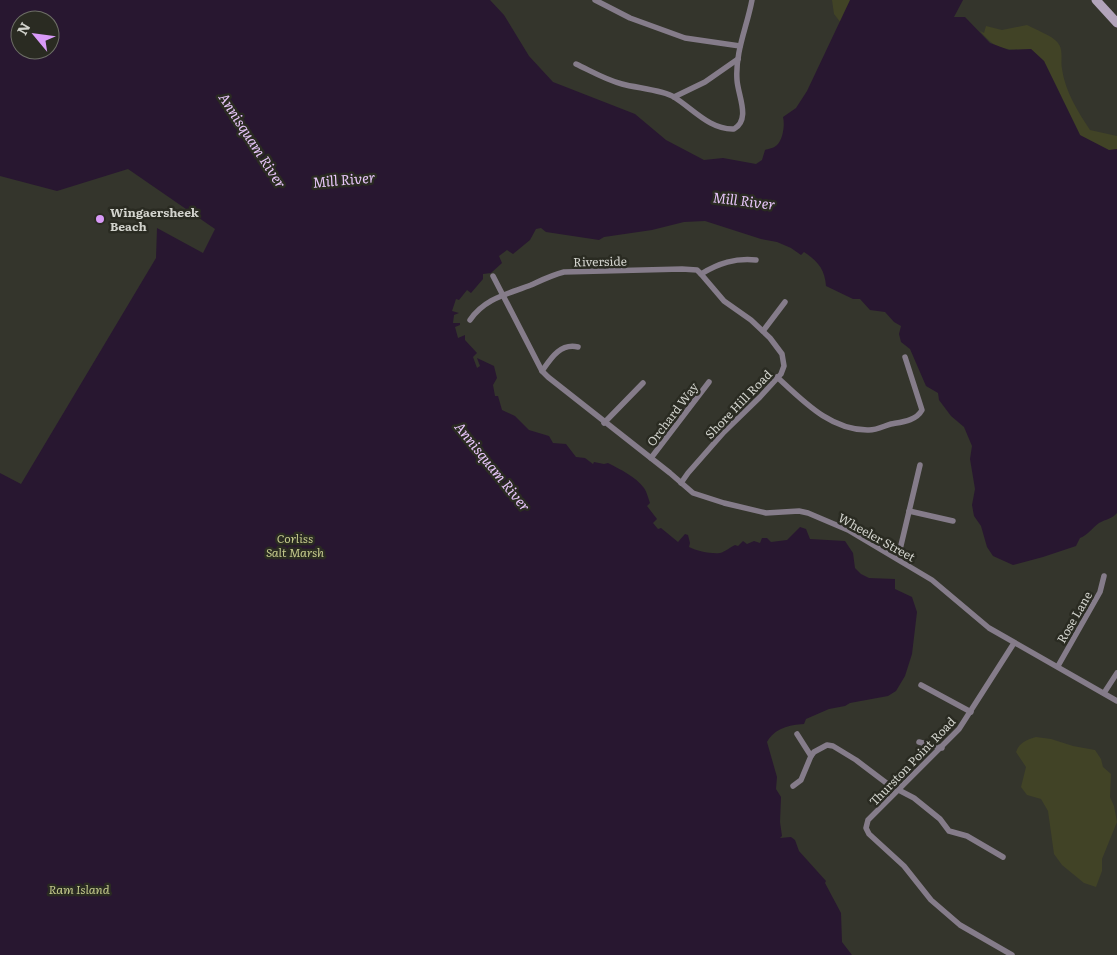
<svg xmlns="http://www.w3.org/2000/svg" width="1117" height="955" font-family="Literata,serif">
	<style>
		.green { fill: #414326 }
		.water { fill: #281730; fill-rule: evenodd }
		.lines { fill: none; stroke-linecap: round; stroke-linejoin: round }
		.minor { stroke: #857c8a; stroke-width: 5.5 }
		.secondary { stroke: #b2a4ba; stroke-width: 9 }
		.poi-dot { fill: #d99af8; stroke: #2a2b22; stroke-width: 2 }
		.labels { text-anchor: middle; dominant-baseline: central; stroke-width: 5; stroke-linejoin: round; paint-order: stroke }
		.poi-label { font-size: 12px; font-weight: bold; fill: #d2d3cd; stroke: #2a2b22; text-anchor: start }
		.street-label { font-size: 12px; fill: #d2d3cd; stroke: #2a2b22 }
		.park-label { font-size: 12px; font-style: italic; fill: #c3c88b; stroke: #2a2b22 }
		.water-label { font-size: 14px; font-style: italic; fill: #e8c6fa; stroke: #2a2b22 }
	</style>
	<rect width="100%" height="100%" fill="#34352c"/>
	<!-- green -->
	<g class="green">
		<polygon points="832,0 853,0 841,23 834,14"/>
		<path d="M 1027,25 C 1036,30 1048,34 1055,40 C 1065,48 1060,59 1062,69 C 1065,91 1078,112 1090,130 L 1117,136 L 1117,149 L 1105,151 L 1086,147 L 1044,61 L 1031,49 C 1005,50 997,51 980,31 L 984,33 L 986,26 L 1002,30 Z"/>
		<path d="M 1036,737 L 1051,739 L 1073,746 L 1095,750 L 1101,759 L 1103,767 L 1111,774 L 1110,797 L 1114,806 L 1117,822 L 1102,859 L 1102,871 L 1096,887 L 1084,883 L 1062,865 L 1054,854 L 1048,811 L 1041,799 L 1027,795 L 1021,787 L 1026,767 L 1016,752 C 1020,742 1026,740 1036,737 Z"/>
	</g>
	<!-- water -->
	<path class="water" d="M 0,0 L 490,0 L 504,15 L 529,56 L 553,82 L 635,114 L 666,140 L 704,160 L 723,158 L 756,164 L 762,160 L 765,150 C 768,149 774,148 777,145 C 783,139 785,125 783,117 L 796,108 L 807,91 L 850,0 L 963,0 L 954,17 L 965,17 L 990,43 L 1009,50 L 1031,49 L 1044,61 L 1080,135 L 1109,150 L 1117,149 L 1117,513 C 1112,519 1106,519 1099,523 C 1092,528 1088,535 1080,538 L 1076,546 L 1043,557 L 1013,565 L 993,556 L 987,547 L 981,526 L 974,516 L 972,505 L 975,489 L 970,459 L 972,446 L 964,427 L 951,416 L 939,400 L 938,393 L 926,386 L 910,349 L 901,342 L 899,334 L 901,326 L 894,322 L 885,312 L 870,310 L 860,299 L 853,299 L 826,286 C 825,270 818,261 804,252 L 801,255 L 791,248 L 777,242 L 761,239 L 705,221 L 684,222 L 652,230 L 604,237 L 599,240 L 546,232 L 541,228 L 536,229 L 530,240 L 513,254 L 507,250 L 499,256 L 502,263 L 491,273 L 483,274 L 483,279 L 471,293 L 467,290 L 459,300 L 456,299 L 452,311 L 459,313 L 454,315 L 453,323 L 460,323 L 460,325 L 455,327 L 458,338 L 465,335 L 465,340 L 477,353 L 473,357 L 477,368 L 480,366 L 477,358 L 494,366 L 497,378 L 493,385 L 495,396 L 498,396 L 502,410 L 515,416 L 529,430 L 549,436 L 553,443 L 566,444 L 576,457 L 585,458 L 593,464 L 594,462 L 604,464 L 608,463 C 621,470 635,476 644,488 C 647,492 648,498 650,503 L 647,506 L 657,519 L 653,523 L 658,529 L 661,528 L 678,542 L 685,534 L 688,535 L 690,543 L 689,547 C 697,551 711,554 720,553 C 725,552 730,547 735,545 L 738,546 L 743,541 L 747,544 L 754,541 L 760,543 L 762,538 L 767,538 L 771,542 L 787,540 L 800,527 L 806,529 L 810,539 L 845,541 L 853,553 L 855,568 L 861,574 L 869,578 L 895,579 L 895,589 L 912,597 L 917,612 L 912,654 L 905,676 L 896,691 L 888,696 L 850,703 L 845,706 L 829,709 L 806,719 L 804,724 C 789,725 775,728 767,742 L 777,777 L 776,789 L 781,797 L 780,822 L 782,836 L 780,838 L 791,837 L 795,840 L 799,851 L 826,881 L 825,883 L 841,913 L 842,942 L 852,955 L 0,955 L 0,473 L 21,484 L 156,258 L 157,228 L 203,253 L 215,229 L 128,169 L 57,191 L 0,176 ZM 20,20 L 50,20 L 50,50 L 20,50 Z"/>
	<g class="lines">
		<!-- minor -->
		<g class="minor">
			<polyline points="595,0 630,18 685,38 740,46"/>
			<path d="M 576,64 C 591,71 606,80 622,84 C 636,88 663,90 674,97 C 693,109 710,130 734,129 C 751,119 738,96 737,80 C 735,52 747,27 752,0"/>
			<polyline points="674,97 705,82 738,59"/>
			<path d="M 701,274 C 719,263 735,258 756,260"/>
			<polyline points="493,276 542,371 548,377 670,473 693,493 724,503 766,513 799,511 808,513 848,530 932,580 989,628 1117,701"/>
			<path d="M 470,320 C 485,298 508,294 531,285 C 542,280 552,275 564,272 L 682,269 L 697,270 L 701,274 L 724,301 L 751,320 L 770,338 L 782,354 L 784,366 L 781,374 L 760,397 L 724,432 L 688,473 L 681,483"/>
			<polyline points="763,331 785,302"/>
			<path d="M 542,371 C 551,358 560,343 578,347"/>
			<path d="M 777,377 C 803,401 831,431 869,430 C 877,430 884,426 891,424 C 902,422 916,421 922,410 L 905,357"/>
			<polyline points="604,423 643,383"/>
			<polyline points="651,458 709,382"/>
			<polyline points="909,511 953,521"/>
			<polyline points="898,558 920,465"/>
			<polyline points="1058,666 1100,592 1104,576"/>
			<polyline points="921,685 971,712"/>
			<polyline points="1104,693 1117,673"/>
			<polyline points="797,734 811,756"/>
			<polyline points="919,742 942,748"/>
			<polyline points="793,786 801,780 811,756 814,752 827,745 833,746 856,760 889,785 914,798 940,819 949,831 967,836 1003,857"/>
			<polyline points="1012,955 960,925 931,900 904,866 869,834 866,828 868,820 959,729 1014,643"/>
		</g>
		<!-- secondary -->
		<polyline class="secondary" points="1096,0 1117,23"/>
	</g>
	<!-- markers -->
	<circle class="poi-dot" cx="100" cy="219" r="5"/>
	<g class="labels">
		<!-- poi labels -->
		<g class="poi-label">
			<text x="110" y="212">Wingaersheek<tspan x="110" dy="14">Beach</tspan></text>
		</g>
		<!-- street labels -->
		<g class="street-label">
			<text transform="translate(600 261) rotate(-1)">Riverside</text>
			<text transform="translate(738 404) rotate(-46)">Shore Hill Road</text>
			<text transform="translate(672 414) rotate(-53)">Orchard Way</text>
			<text transform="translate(877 537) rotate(29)">Wheeler Street</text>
			<text transform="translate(1074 617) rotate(-60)">Rose Lane</text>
			<text transform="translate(912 761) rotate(-46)">Thurston Point Road</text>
		</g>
		<!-- park labels -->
		<g class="park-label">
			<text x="295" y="538">Corliss<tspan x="295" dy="14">Salt Marsh</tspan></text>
			<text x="79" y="889">Ram Island</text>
		</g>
		<!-- water labels -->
		<g class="water-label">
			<text transform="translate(253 140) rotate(57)">Annisquam River</text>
			<text transform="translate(344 179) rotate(-5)">Mill River</text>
			<text transform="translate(744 200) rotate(7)">Mill River</text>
			<text transform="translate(493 466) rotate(51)">Annisquam River</text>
		</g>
	</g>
	<!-- north arrow -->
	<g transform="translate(35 35) rotate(299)"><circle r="24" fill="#2a2b22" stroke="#6d6e66"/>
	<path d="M0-4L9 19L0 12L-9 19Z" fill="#d99af8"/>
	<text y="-8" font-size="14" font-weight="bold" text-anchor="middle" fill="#d2d3cd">N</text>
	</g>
</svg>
